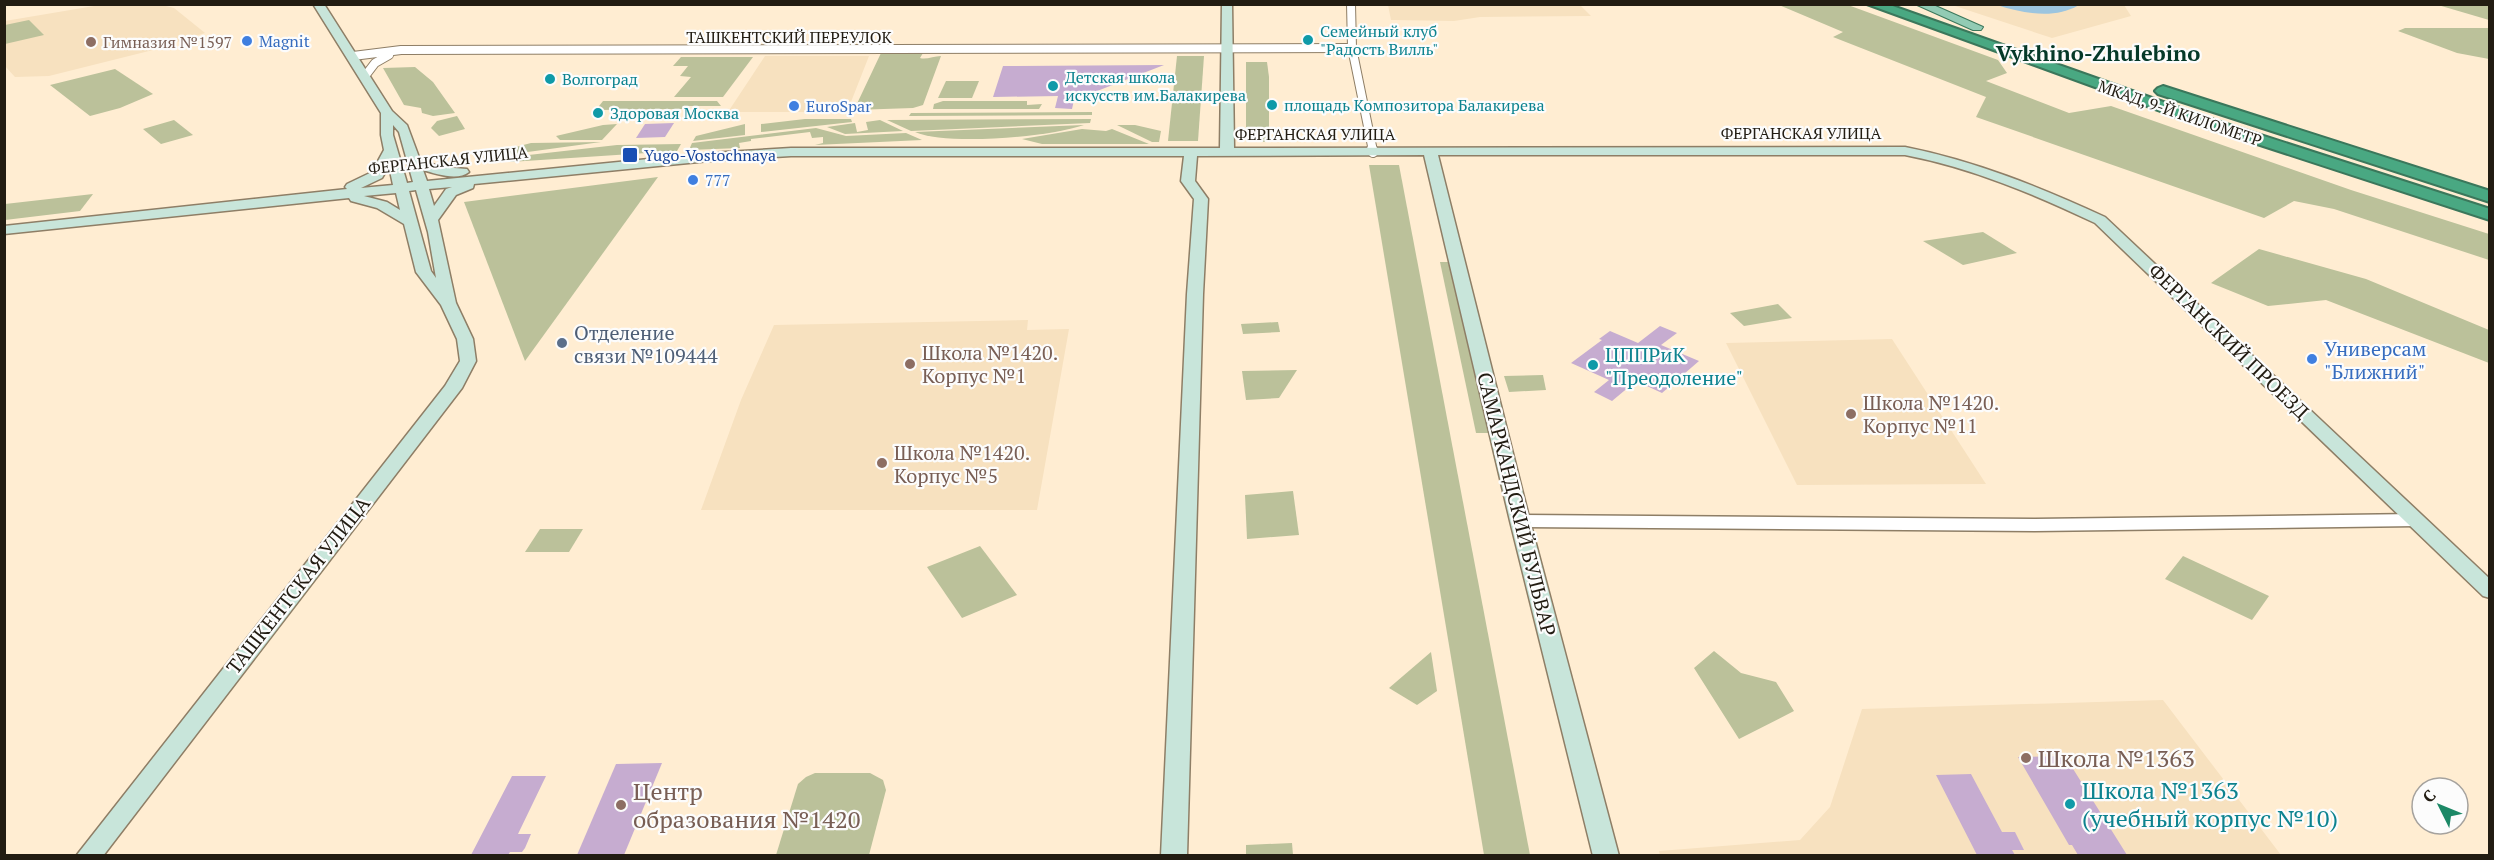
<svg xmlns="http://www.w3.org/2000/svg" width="2494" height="860" font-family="'PT Serif',serif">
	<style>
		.built { fill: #f7e1bf }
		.green { fill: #bbc19a }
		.water { fill: #9cc5df }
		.building { fill: #c6acd0 }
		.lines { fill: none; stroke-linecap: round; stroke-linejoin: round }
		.street-far2-casing { stroke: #8e7e66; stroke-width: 10 }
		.street-far1-casing { stroke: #8e7e66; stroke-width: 12 }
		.street-casing { stroke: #8e7e66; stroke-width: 15 }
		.secondary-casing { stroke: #8e7e66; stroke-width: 3 }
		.primary-casing { stroke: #3b775b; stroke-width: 2 }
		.highway-casing { stroke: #3b775b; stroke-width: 4 }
		.street-far2 { stroke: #fff; stroke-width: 8 }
		.street-far1 { stroke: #fff; stroke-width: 10 }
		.street { stroke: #fff; stroke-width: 12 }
		.secondary { fill: #c8e5da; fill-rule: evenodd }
		.primary { fill: #92cbb4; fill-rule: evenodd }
		.highway { fill: #49a882; fill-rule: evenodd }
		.culture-dot { fill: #0f9aa8; stroke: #fcfcfc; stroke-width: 2 }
		.shop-dot { fill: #3f7fe0; stroke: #fcfcfc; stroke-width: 2 }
		.education-dot { fill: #8d6e63; stroke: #fcfcfc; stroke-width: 2 }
		.transit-dot { fill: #1a4fb4; stroke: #fcfcfc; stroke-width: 2 }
		.service-dot { fill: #5c6f8a; stroke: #fcfcfc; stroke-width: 2 }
		.labels { text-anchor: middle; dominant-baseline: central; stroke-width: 4.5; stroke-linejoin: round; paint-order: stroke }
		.far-culture-label { font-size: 16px; fill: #0d838f; stroke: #fcfcfc; text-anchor: start }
		.far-street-label { font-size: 16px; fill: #221c12; stroke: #fcfcfc }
		.far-shop-label { font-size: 16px; fill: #366cbe; stroke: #fcfcfc; text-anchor: start }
		.far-education-label { font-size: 16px; fill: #785e54; stroke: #fcfcfc; text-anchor: start }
		.far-transit-label { font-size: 16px; fill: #164399; stroke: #fcfcfc; text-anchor: start }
		.service-label { font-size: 20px; fill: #4e5e75; stroke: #fcfcfc; text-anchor: start }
		.street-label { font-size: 20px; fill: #221c12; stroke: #fcfcfc }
		.shop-label { font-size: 20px; fill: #366cbe; stroke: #fcfcfc; text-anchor: start }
		.education-label { font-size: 20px; fill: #785e54; stroke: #fcfcfc; text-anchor: start }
		.culture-label { font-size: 20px; fill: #0d838f; stroke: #fcfcfc; text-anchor: start }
		.far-district-label { font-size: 22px; font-weight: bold; fill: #053928; stroke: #fcfcfc }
		.near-education-label { font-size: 24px; fill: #785e54; stroke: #fcfcfc; text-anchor: start }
		.near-culture-label { font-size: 24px; fill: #0d838f; stroke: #fcfcfc; text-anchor: start }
	</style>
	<rect width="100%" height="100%" fill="#ffedd2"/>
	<!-- built -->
	<g class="built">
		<polygon points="158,4 174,8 205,33 149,51 49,76 15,77 5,66 5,21 100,5"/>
		<polygon points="1388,5 1580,5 1591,16 1480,17 1454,21 1391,20"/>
		<polygon points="1952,5 2124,5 2131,16 2052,38"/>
		<polygon points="765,56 869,56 849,107 831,107 827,112 728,112"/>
		<polygon points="1028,320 1027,330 1069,329 1037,510 701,510 741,400 774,325"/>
		<polygon points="1892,339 1986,484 1797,485 1726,343"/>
		<polygon points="2163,700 2281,855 1660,856 1659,851 1800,840 1830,807 1862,709"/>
	</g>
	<!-- green -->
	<g class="green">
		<polygon points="1779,5 1848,5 1998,60 2007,73 1986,81 2069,113 2111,106 2351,190 2489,234 2489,260 2334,209 2294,201 2264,218 1976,117 1986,97 1833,37 1843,32"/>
		<polygon points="2438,5 2489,5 2489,20"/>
		<polygon points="29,20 44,35 5,44 5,25"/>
		<polygon points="2405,28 2489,28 2489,59 2457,53 2398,31"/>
		<path d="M 881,53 L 923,53 L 920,58 C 926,60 934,56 941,56 L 923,105 L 913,108 L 854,110 Z"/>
		<polygon points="1177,56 1204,56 1198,141 1168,141"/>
		<polygon points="681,57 753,57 723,97 674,97 691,77 680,76 688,66 673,66"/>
		<polygon points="1246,62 1267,62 1269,77 1269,142 1246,142"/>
		<polygon points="415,67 433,82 455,113 433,116 422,113 421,108 404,105 383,68"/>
		<polygon points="115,69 153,94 120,108 90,116 50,85"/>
		<polygon points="946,81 979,81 972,98 938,98"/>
		<polygon points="603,101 717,101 721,106 684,106 682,109 596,110"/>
		<polygon points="943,101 1027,101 1027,105 1042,104 1039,109 933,109 934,104"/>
		<polygon points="1092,112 1092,115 909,116 911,113"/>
		<polygon points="457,116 465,129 439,136 431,128 437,121"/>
		<polygon points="805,119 851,119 852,122 761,132 761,124"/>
		<polygon points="1091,119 1090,123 911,131 887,120"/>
		<polygon points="174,120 193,135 161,144 143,129"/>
		<polygon points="880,120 903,131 845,134 827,127 855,123 857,132 868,130 866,122"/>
		<polygon points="617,124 602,140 560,140 556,136 603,125"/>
		<polygon points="745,124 745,135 693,141 696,136"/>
		<path d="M 1084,125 C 1050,137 947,146 915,132 Z"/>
		<polygon points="1117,125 1135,125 1161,131 1159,142 1152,142"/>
		<polygon points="816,128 846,136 906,133 922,140 815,145 823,143 823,137 812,138 810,132 751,139 751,141 739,143 740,148 689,150 692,143"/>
		<polygon points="1082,129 1106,131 1112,129 1149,144 1042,144 1022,139"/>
		<polygon points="601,142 513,154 496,152 531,143"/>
		<polygon points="681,144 677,151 510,162 511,157 617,145"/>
		<polygon points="1369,165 1399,165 1530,855 1484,855"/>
		<polygon points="658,177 525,361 464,202"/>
		<polygon points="93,194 80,211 5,220 5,204"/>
		<polygon points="1983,232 2017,253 1963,265 1923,241"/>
		<polygon points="2259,249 2366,279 2489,330 2489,363 2326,300 2268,306 2211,283"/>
		<polygon points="1440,262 1448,262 1497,433 1476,433"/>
		<polygon points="1778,304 1792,318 1744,326 1730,313"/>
		<polygon points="1278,322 1280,332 1243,334 1241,324"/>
		<polygon points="1297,370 1279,398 1246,400 1242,371"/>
		<polygon points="1543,375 1546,390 1509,392 1504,376"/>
		<polygon points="1293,491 1299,535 1247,539 1245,495"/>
		<polygon points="540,529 583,529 569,552 525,552"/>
		<polygon points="980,546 1017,595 962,618 927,567"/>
		<polygon points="2183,556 2269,596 2252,620 2165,579"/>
		<polygon points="1714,651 1741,673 1776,682 1794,711 1739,739 1694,668"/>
		<polygon points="1431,652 1437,691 1417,705 1389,688"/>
		<polygon points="815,773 870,773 883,780 886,790 869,855 776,855 798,784 806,777"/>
		<polygon points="1292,843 1293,855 1246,855 1246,845"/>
	</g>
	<!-- water -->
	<path class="water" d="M 1997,5 L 2079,5 C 2054,20 2022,13 1997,5 Z"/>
	<!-- building -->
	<g class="building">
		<polygon points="1164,65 1074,100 1072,109 1055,108 1058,96 993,97 1003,66"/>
		<polygon points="674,123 665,137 636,138 645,124"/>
		<polygon points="1660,326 1677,333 1661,345 1699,361 1662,393 1636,381 1612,401 1594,392 1609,380 1571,363 1602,340 1599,339 1610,331 1638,343"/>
		<polygon points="2065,756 2127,855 2078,855 2072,845 2069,845 2018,757"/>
		<polygon points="662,763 624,855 577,855 616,764"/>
		<polygon points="1971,774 2002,832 2015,832 2024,850 2012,850 2015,855 1977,855 1936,775"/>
		<polygon points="512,776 546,776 518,834 531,834 525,848 522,852 510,852 508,855 471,855"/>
	</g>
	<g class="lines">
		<defs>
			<g id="street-far2">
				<polyline points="1351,4 1352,48 1373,151"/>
				<polyline points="353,56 401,50 1352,48"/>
				<polyline points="365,76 375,63 389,55"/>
			</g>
			<polyline id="street-far1" points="1372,149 1373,152"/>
			<polyline id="street" points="1520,521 2035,525 2416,520"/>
			<path id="secondary" d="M 313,4 L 324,4 L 392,111 L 407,125 L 420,160 L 441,167 L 467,169 L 469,172 C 458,181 436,174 423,170 L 427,181 L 709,153 L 791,148 L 1220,148 L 1222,4 L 1232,4 L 1234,148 L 1905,147 C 1975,161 2040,187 2105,217 L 2490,579 L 2490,598 L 2483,596 L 2095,223 C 2034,194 1972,168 1905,155 L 1438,155 L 1530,521 L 1619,856 L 1593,856 L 1510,521 L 1424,155 L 1197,156 L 1195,181 L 1208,199 L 1203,294 L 1187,856 L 1161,856 L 1187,294 L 1194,199 L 1181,181 L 1184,156 L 791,156 L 709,161 L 474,184 L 473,188 L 456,195 L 438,220 L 456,303 L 473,339 L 476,361 L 462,388 L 103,856 L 76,856 L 445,386 L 460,361 L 457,339 L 441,305 L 416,272 L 404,224 L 377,208 L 351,201 L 349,198 L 4,234 L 4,226 L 347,189 L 345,187 L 347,184 L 372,172 L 384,150 L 381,135 L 381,113 ZM 393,125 L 399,132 L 413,182 L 407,183 L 393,135 ZM 389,166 L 393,185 L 361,188 L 382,178 ZM 452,187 L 446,189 L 434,206 L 429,189 ZM 416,190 L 428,232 L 436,278 L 431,271 L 409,191 ZM 396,193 L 400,210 L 387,202 L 364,196 Z"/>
			<polygon id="primary" points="1915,4 1931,4 1983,27 1981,30 1973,30"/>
			<g id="highway">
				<polygon points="1867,4 1887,4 2214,120 2490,209 2490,220 2202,126"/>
				<polygon points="2163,86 2490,191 2490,202 2158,94 2155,91 2158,88"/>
			</g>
		</defs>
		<!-- street-far2 casing -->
		<use href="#street-far2" class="street-far2-casing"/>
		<!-- street-far1 casing -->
		<use href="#street-far1" class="street-far1-casing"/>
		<!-- street casing -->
		<use href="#street" class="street-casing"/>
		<!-- secondary casing -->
		<use href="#secondary" class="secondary-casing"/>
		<!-- primary casing -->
		<use href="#primary" class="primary-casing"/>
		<!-- highway casing -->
		<use href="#highway" class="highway-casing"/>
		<!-- street-far2 -->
		<use href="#street-far2" class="street-far2"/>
		<!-- street-far1 -->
		<use href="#street-far1" class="street-far1"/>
		<!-- street -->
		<use href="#street" class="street"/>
		<!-- secondary -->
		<use href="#secondary" class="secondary"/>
		<!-- primary -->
		<use href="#primary" class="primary"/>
		<!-- highway -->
		<use href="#highway" class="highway"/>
	</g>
	<!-- markers -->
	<g class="culture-dot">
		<circle cx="1308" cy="40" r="6"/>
		<circle cx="550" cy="79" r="6"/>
		<circle cx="1053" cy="86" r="6"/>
		<circle cx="1272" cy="105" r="6"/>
		<circle cx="598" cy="113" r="6"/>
		<circle cx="1593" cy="365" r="6"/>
		<circle cx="2070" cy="804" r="6"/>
	</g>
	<g class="shop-dot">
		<circle cx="247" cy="41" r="6"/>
		<circle cx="794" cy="106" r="6"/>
		<circle cx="693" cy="180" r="6"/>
		<circle cx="2312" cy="359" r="6"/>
	</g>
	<g class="education-dot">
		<circle cx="91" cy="42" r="6"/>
		<circle cx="910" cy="364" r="6"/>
		<circle cx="1851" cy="414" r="6"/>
		<circle cx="882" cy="463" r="6"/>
		<circle cx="2026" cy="758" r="6"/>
		<circle cx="621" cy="805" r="6"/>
	</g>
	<rect class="transit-dot" x="622" y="147" width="16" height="16" rx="3"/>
	<circle class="service-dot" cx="562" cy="343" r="6"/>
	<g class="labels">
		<!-- far-culture labels -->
		<g class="far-culture-label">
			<text x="1320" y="31">Семейный клуб<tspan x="1320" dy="18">"Радость Вилль"</tspan></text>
			<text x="1065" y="77">Детская школа<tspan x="1065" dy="18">искусств им.Балакирева</tspan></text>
			<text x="562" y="79">Волгоград</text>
			<text x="1284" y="105">площадь Композитора Балакирева</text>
			<text x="610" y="113">Здоровая Москва</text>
		</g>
		<!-- far-street labels -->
		<g class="far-street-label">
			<text x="789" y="37">ТАШКЕНТСКИЙ ПЕРЕУЛОК</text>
			<text transform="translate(2180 113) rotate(19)">МКАД, 9-Й КИЛОМЕТР</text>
			<text x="1801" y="133">ФЕРГАНСКАЯ УЛИЦА</text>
			<text x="1315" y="134">ФЕРГАНСКАЯ УЛИЦА</text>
			<text transform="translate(448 160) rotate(-6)">ФЕРГАНСКАЯ УЛИЦА</text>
		</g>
		<!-- far-shop labels -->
		<g class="far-shop-label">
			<text x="259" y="41">Magnit</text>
			<text x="806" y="106">EuroSpar</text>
			<text x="705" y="180">777</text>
		</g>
		<!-- far-education labels -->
		<g class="far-education-label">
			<text x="103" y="42">Гимназия №1597</text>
		</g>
		<!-- far-transit labels -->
		<g class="far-transit-label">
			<text x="644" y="155">Yugo-Vostochnaya</text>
		</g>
		<!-- service labels -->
		<g class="service-label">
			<text x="574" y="332">Отделение<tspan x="574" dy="23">связи №109444</tspan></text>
		</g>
		<!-- street labels -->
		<g class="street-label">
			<text transform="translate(2229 341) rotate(44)">ФЕРГАНСКИЙ ПРОЕЗД</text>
			<text transform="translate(1517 504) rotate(76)">САМАРКАНДСКИЙ БУЛЬВАР</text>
			<text transform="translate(298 585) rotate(-52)">ТАШКЕНТСКАЯ УЛИЦА</text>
		</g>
		<!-- shop labels -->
		<g class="shop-label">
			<text x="2324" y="348">Универсам<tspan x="2324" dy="23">"Ближний"</tspan></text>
		</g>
		<!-- education labels -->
		<g class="education-label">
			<text x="922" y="352">Школа №1420.<tspan x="922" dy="23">Корпус №1</tspan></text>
			<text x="1863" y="402">Школа №1420.<tspan x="1863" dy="23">Корпус №11</tspan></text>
			<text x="894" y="452">Школа №1420.<tspan x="894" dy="23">Корпус №5</tspan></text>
		</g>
		<!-- culture labels -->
		<g class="culture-label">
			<text x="1605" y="354">ЦППРиК<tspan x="1605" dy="23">"Преодоление"</tspan></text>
		</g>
		<!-- far-district labels -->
		<g class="far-district-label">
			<text x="2098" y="52">Vykhino-Zhulebino</text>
		</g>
		<!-- near-education labels -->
		<g class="near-education-label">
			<text x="2038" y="758">Школа №1363</text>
			<text x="633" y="791">Центр<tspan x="633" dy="28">образования №1420</tspan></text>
		</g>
		<!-- near-culture labels -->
		<g class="near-culture-label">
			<text x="2082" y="790">Школа №1363<tspan x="2082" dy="28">(учебный корпус №10)</tspan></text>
		</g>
	</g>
	<!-- border -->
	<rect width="2494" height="860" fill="none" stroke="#221c12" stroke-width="12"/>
	<!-- north arrow -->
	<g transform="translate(2440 806) rotate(313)"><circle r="28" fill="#fcfcfc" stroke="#a5a29e" stroke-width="1.5"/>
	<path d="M0-4.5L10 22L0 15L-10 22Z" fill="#1c8866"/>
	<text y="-9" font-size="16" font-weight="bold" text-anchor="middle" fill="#221c12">С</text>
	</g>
</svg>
